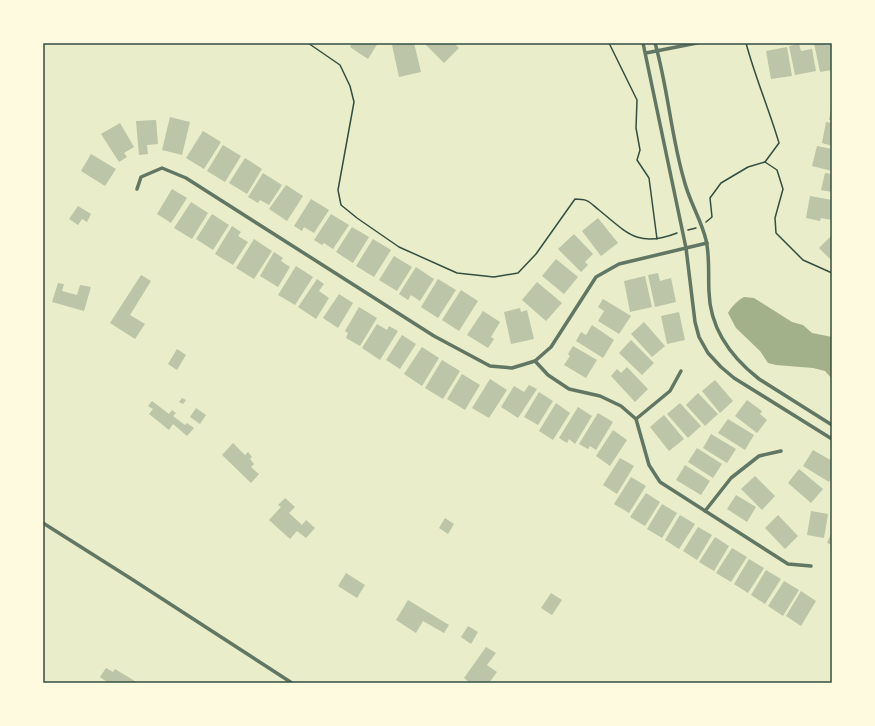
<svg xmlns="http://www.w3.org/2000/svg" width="875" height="726" font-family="Bitter,serif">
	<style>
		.water { fill: #a3b18a }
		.building { fill: #bcc5a7 }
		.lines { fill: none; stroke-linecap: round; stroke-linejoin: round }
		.path { stroke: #344e41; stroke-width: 1.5 }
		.minor { stroke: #617663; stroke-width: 3.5 }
		.neatline { fill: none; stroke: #344e41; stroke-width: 1.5 }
	</style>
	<rect width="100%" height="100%" fill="#e9edc9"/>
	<!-- water -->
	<path class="water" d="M 744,297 L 754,298 L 792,322 L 803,325 L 812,333 L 832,337 L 832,379 L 825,371 L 813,368 L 776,365 L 768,363 L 760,351 L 736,328 L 728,313 C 732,306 737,301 744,297 Z"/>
	<!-- building -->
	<g class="building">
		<polygon points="352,43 378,43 368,59 350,47"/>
		<polygon points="401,43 414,43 421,72 399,77 392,45"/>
		<polygon points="424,43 454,43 459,48 444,63"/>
		<polygon points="814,43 825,43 825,45 832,44 832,70 820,72"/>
		<polygon points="799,44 801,51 812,49 816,71 795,75 789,46"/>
		<polygon points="787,47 792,76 771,79 766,51"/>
		<polygon points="831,110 832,110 832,120 829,120"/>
		<polygon points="170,117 190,122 182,155 162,150"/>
		<polygon points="156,120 158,144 147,145 148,154 139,155 136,121"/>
		<polygon points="826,122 832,123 832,146 822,143"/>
		<polygon points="120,123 134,147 124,153 127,157 119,162 101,134"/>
		<polygon points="203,131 221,142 204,169 186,158"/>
		<polygon points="223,145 241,156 225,182 207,171"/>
		<polygon points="817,146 832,149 832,171 812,166"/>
		<polygon points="91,154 116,169 105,186 81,171"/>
		<polygon points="245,158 262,169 247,194 229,183"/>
		<polygon points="263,173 282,185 269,205 260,200 258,203 248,197"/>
		<polygon points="825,173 832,174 832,192 821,190"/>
		<polygon points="286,185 303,196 287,221 269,209"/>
		<polygon points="172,189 187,198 171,223 157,214"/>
		<polygon points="810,196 832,200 832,220 821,218 820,221 806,218"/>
		<polygon points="311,199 329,210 314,233 304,227 302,231 294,226"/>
		<polygon points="191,202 208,213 192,239 174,228"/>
		<polygon points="78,206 91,214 87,222 82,219 78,225 69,219"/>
		<polygon points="212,214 229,225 213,250 196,239"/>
		<polygon points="331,214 349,225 333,249 324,243 322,245 314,240"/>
		<polygon points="598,218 618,243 601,256 582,231"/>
		<polygon points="232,226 241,232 238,236 248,242 233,265 215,254"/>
		<polygon points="352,227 369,237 353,263 336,252"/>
		<polygon points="574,234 593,254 585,262 588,265 581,272 558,249"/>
		<polygon points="832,235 832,261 819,248"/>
		<polygon points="254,239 272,251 254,279 236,268"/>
		<polygon points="373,239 391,250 374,277 356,266"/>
		<polygon points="274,252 283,258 281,261 290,267 278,287 260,276"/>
		<polygon points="394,256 412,267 397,291 379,280"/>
		<polygon points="556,259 578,277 564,294 542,276"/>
		<polygon points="296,266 313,277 295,305 278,295"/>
		<polygon points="416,267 434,279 420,301 411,295 408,300 399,294"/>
		<polygon points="658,273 660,281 671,278 676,302 655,307 648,275"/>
		<polygon points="141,275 151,281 130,315 145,324 135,339 110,323"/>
		<polygon points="645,276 652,307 630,312 624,281"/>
		<polygon points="317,279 324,284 319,291 329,298 316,319 298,307"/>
		<polygon points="438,279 456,290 438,318 421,307"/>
		<polygon points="537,282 562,303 546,321 522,300"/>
		<polygon points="58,283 64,284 62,291 77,295 80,285 91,287 84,311 52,302"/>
		<polygon points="461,290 478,301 459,331 442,320"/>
		<polygon points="339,294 353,303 338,328 323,318"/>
		<polygon points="603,299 631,316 619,334 598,321 604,311 598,307"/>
		<polygon points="359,307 377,318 360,346 346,338 348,333 345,331"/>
		<polygon points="520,308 521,312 527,310 534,339 511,344 504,312"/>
		<polygon points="483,311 500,322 491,337 494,339 488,348 467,335"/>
		<polygon points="679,312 685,340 667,344 661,316"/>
		<polygon points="644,322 665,346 652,357 631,334"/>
		<polygon points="377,324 387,330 389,326 398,331 380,360 362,348"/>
		<polygon points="592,325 614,340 603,358 576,341 581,332 586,335"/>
		<polygon points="402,335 416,344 400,369 386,360"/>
		<polygon points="631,340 654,363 642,375 619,353"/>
		<polygon points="573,346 597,360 586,378 564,365 570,356 568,354"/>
		<polygon points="422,347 439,358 422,386 404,374"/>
		<polygon points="177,349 186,355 177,370 168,364"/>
		<polygon points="442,360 460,371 443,399 425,388"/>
		<polygon points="627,367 648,389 635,402 611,376 617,369 621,373"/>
		<polygon points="462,374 480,385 465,410 447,399"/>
		<polygon points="490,379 507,390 489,418 472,408"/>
		<polygon points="715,380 733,401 720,413 702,391"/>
		<polygon points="529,385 537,389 518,418 501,407 514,386 524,392"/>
		<polygon points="539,392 553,401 538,425 524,417"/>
		<polygon points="698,393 718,414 705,426 686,405"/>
		<polygon points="182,398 186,400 183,404 179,402"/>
		<polygon points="747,400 762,411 760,414 767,420 757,433 735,416"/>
		<polygon points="152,401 169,414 172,410 176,413 173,416 185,425 187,423 194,428 187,436 173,424 169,430 149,414 153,409 148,406"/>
		<polygon points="556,403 570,413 553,440 539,431"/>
		<polygon points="680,403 701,426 688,438 667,414"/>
		<polygon points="578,407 592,416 575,444 569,439 567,443 559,438"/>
		<polygon points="196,408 206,415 200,424 190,417"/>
		<polygon points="598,413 613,422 596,450 590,446 588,449 579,444"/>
		<polygon points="664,415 684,439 669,451 650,427"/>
		<polygon points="728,419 754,435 745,450 718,433"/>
		<polygon points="613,430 627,440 610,466 596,456"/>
		<polygon points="711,434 736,449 727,463 703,448"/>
		<polygon points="233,443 245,455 248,452 252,457 250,459 254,464 251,467 259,474 251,483 222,455"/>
		<polygon points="697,448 722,464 713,478 688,462"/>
		<polygon points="813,450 832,461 832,477 829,482 803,466"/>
		<polygon points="620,458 634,466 617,494 603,485"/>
		<polygon points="685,465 710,481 701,495 676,480"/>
		<polygon points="799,469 823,489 811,503 788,483"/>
		<polygon points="755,476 775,496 762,510 741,489"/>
		<polygon points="631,477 646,486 629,513 614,504"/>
		<polygon points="646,493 660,502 645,526 630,517"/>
		<polygon points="736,495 756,507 747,522 727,509"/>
		<polygon points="285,498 295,507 289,513 302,525 306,520 315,528 306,538 297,531 290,539 269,520 281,507 278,505"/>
		<polygon points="662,504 677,513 662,538 647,529"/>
		<polygon points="811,511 828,514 824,538 807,535"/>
		<polygon points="680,515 695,524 679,549 665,540"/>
		<polygon points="778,515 798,536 785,549 765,528"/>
		<polygon points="445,518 454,524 448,534 439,528"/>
		<polygon points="698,527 712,535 697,560 683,551"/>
		<polygon points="832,531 832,545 827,543"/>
		<polygon points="715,537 729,546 714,571 699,562"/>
		<polygon points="732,548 747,557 731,582 716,573"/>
		<polygon points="749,559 764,568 748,593 734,584"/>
		<polygon points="766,570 781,579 765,604 751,595"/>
		<polygon points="346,573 365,585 357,598 338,586"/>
		<polygon points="784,581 799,590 783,616 768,606"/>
		<polygon points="801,591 816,601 801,626 786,616"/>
		<polygon points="551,593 562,600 552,615 541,608"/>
		<polygon points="408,600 449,625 444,633 423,621 416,633 396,620"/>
		<polygon points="468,626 478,632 471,644 461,637"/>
		<polygon points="486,647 496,653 487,665 497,672 489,683 470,683 464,678"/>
		<polygon points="106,668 113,672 115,669 138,683 106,683 107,682 100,677"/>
	</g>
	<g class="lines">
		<!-- path -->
		<g class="path">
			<path d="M 308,43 L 340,65 L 350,86 L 354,102 L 338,190 L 341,205 L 357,218 L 399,247 L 457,273 L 494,277 L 518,273 L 536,254 L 575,199 C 589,199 589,202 599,210 C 628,234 639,248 677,233"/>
			<polyline points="609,43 637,100 636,128 640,150 637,160 649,178 657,239"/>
			<polyline points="765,162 777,170 783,189 775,218 776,233 803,260 832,273"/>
			<path d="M 706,222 L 712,217 L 710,198 L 721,183 L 748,167 L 765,162 L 779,143 C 769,109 755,77 746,43"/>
			<polyline points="688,230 696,228"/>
		</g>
		<!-- minor -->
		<g class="minor">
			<polyline points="643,43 686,248 695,322 699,337 708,353 721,367 734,378 832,439"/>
			<path d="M 655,43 C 668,88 671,136 684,180 C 689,201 701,219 706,240 C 710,257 708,275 709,292 C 710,328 731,357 759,379 L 832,425"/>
			<polyline points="646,53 697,43"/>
			<polyline points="137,189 141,177 162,168 186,178 434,336 490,366 512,368 535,361 551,347 596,277 619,264 707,243"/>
			<polyline points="535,361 548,375 569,389 600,396 621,406 636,419 649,465 660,482 788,564 811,566"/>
			<polyline points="636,419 670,391 681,371"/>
			<polyline points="705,511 731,478 759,456 781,451"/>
			<polyline points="43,523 130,578 292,683"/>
		</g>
	</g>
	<!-- border -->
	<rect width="875" height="726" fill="none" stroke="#fefae0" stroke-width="88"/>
	<rect x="44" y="44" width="787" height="638" class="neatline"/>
</svg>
